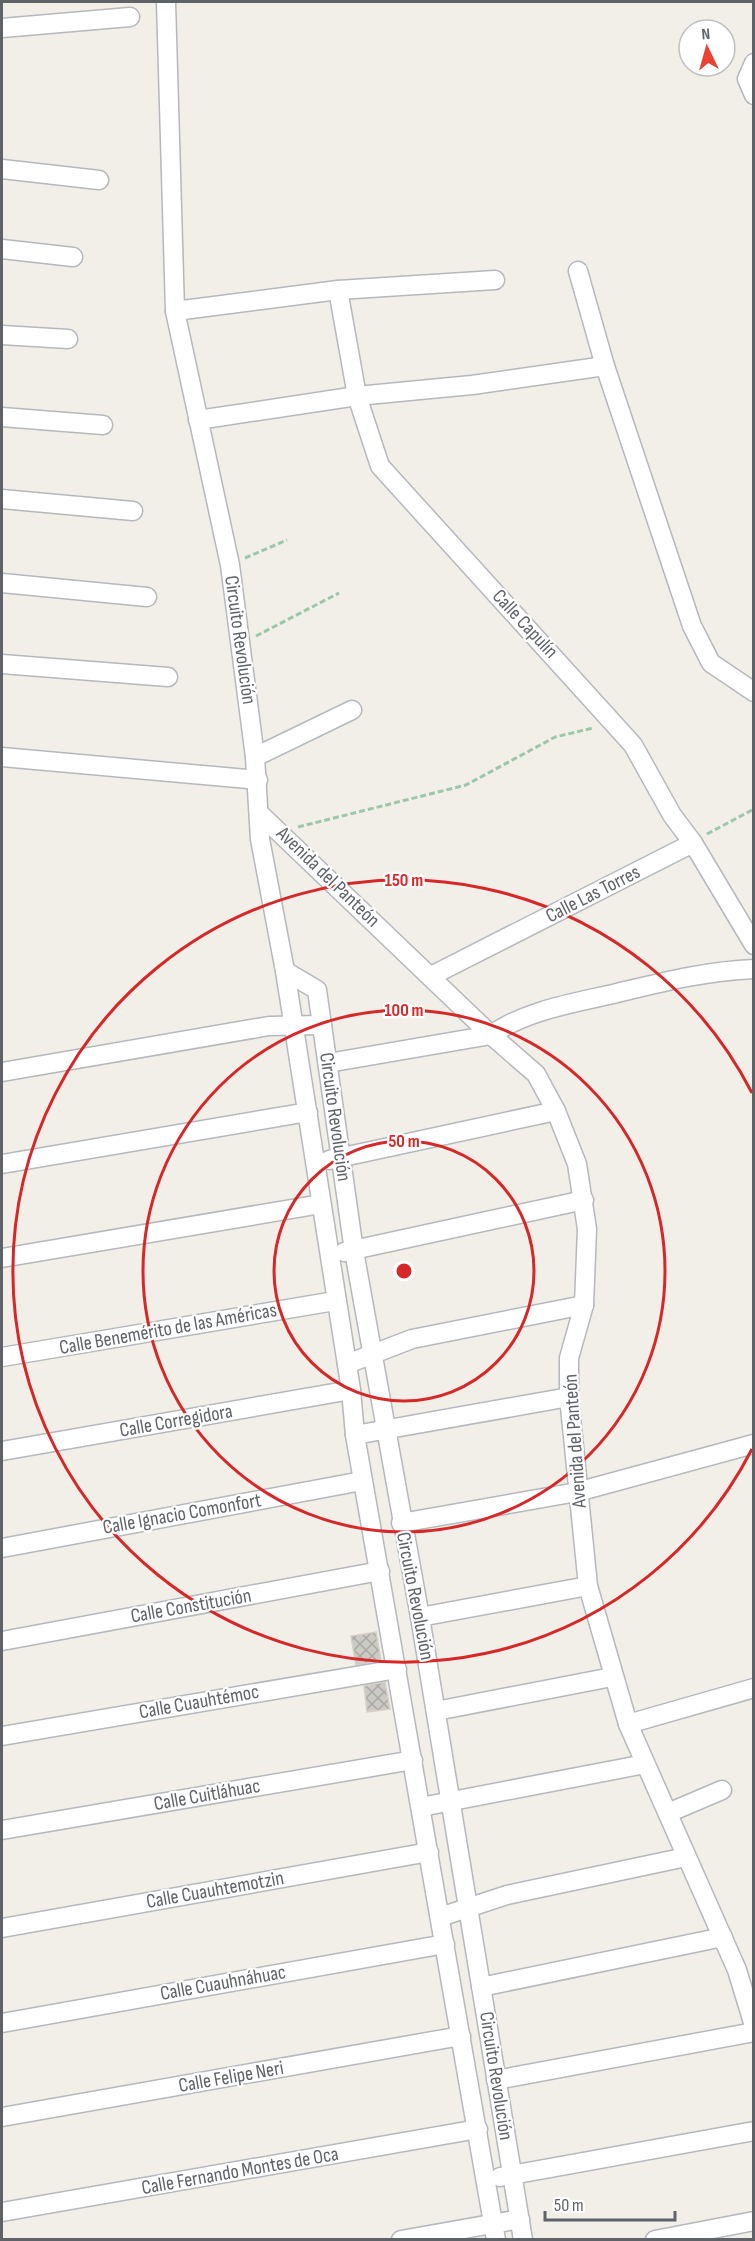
<svg xmlns="http://www.w3.org/2000/svg" width="755" height="2241" font-family="'Sofia Sans Condensed',sans-serif">
	<style>
		.building { fill: url(#building-cross-hatch); stroke: #d6d1c6; stroke-width: 1.5 }
		.lines { fill: none; stroke-linecap: round; stroke-linejoin: round }
		.street-casing { stroke: #b5b8bc; stroke-width: 21 }
		.path { stroke: #9cc7a9; stroke-width: 3; stroke-dasharray: 6 3; stroke-linecap: butt }
		.street { stroke: #fff; stroke-width: 18 }
		.ring { fill: none; stroke: #d62828; stroke-width: 3 }
		.labels { text-anchor: middle; dominant-baseline: central; stroke-width: 4.5; stroke-linejoin: round; paint-order: stroke }
		.street-label { font-size: 20px; fill: #5f6368; stroke: #fff }
		.centre { fill: #d62828; stroke: #fff; stroke-width: 3 }
		.ring-label { font-size: 18px; text-anchor: middle; font-weight: bold; fill: #d62828; stroke: #fff; stroke-width: 4.5; stroke-linejoin: round; paint-order: stroke }
	</style>
	<defs>
		<pattern id="building-cross-hatch" width="8" height="8" patternUnits="userSpaceOnUse" patternTransform="scale(1.5)"><rect width="8" height="8" fill="#cccac5"/><path d="M0 0l8 8M0 8l8-8" fill="none" stroke="#a9a8a4"/></pattern>
	</defs>
	<rect width="100%" height="100%" fill="#f1efe8"/>
	<!-- building -->
	<g class="building">
		<polygon points="376,1632 381,1660 356,1665 351,1636"/>
		<polygon points="385,1682 390,1709 367,1712 364,1686"/>
	</g>
	<g class="lines">
		<defs>
			<g id="street">
				<polyline points="166,2 175,311 230,565 255,757 260,839 285,971 351,1390 355,1435 496,2240"/>
				<polyline points="2,28 130,17"/>
				<polyline points="754,63 747,79 754,95"/>
				<polyline points="2,169 99,180"/>
				<polyline points="2,249 73,257"/>
				<polyline points="578,271 605,366 692,626 711,663 754,692"/>
				<polyline points="338,290 357,396 380,466 633,745 672,815 693,843 754,945"/>
				<polyline points="175,311 338,290 495,280"/>
				<polyline points="2,335 68,339"/>
				<polyline points="2,417 103,425"/>
				<polyline points="198,420 357,396 472,385 605,366"/>
				<polyline points="2,499 133,511"/>
				<polyline points="2,583 147,597"/>
				<polyline points="2,664 168,677"/>
				<polyline points="2,757 258,780"/>
				<polyline points="255,757 352,710"/>
				<polyline points="259,813 491,1035 536,1074 556,1111 577,1164 587,1229 584,1305 569,1358 569,1397 588,1586 628,1724 737,1970 754,2026"/>
				<polyline points="285,971 317,990 354,1251 420,1617 523,2240"/>
				<polyline points="431,976 693,843"/>
				<path d="M 328,1063 L 491,1035 C 527,1010 574,1003 617,993 C 663,982 706,971 754,969"/>
				<polyline points="2,1072 269,1026 322,1025"/>
				<polyline points="329,1160 556,1111"/>
				<polyline points="2,1164 308,1112"/>
				<polyline points="344,1252 584,1200"/>
				<polyline points="2,1258 321,1204"/>
				<polyline points="2,1357 335,1301"/>
				<polyline points="347,1364 412,1339 584,1305"/>
				<polyline points="355,1435 569,1397"/>
				<polyline points="2,1451 351,1390"/>
				<polyline points="401,1523 577,1492 754,1444"/>
				<polyline points="2,1548 362,1481"/>
				<polyline points="420,1617 588,1586"/>
				<polyline points="2,1641 380,1571"/>
				<polyline points="436,1711 612,1677"/>
				<polyline points="628,1724 754,1688"/>
				<polyline points="2,1736 397,1669"/>
				<polyline points="421,1807 645,1764"/>
				<polyline points="668,1813 722,1790"/>
				<polyline points="2,1830 413,1760"/>
				<polyline points="440,1917 507,1895 686,1857"/>
				<polyline points="2,1928 429,1852"/>
				<polyline points="481,1987 723,1937"/>
				<polyline points="2,2023 445,1944"/>
				<polyline points="496,2080 754,2032"/>
				<polyline points="2,2117 461,2036"/>
				<polyline points="500,2177 754,2131"/>
				<polyline points="2,2212 478,2129"/>
				<polyline points="401,2240 520,2219"/>
				<polyline points="655,2240 754,2221"/>
			</g>
		</defs>
		<!-- street casing -->
		<use href="#street" class="street-casing"/>
		<!-- path -->
		<g class="path">
			<polyline points="245,558 287,540"/>
			<polyline points="256,636 339,593"/>
			<polyline points="298,827 466,785 555,737 593,728"/>
			<polyline points="707,834 754,809"/>
		</g>
		<!-- street -->
		<use href="#street" class="street"/>
	</g>
	<!-- distance rings -->
	<g class="ring">
		<circle cx="404" cy="1271" r="130"/>
		<circle cx="404" cy="1271" r="261"/>
		<path d="M752 1449A391 391 0 1 1 752 1093"/>
	</g>
	<g class="labels">
		<!-- street labels -->
		<g class="street-label">
			<text transform="translate(525 624) rotate(47)">Calle Capulín</text>
			<text transform="translate(240 640) rotate(82)">Circuito Revolución</text>
			<text transform="translate(328 877) rotate(44)">Avenida del Panteón</text>
			<text transform="translate(593 894) rotate(-27)">Calle Las Torres</text>
			<text transform="translate(335 1117) rotate(82)">Circuito Revolución</text>
			<text transform="translate(168 1329) rotate(-10)">Calle Benemérito de las Américas</text>
			<text transform="translate(176 1421) rotate(-10)">Calle Corregidora</text>
			<text transform="translate(575 1441) rotate(-94)">Avenida del Panteón</text>
			<text transform="translate(182 1514) rotate(-10)">Calle Ignacio Comonfort</text>
			<text transform="translate(415 1596) rotate(79)">Circuito Revolución</text>
			<text transform="translate(191 1606) rotate(-10)">Calle Constitución</text>
			<text transform="translate(199 1702) rotate(-10)">Calle Cuauhtémoc</text>
			<text transform="translate(207 1795) rotate(-10)">Calle Cuitláhuac</text>
			<text transform="translate(215 1890) rotate(-10)">Calle Cuauhtemotzin</text>
			<text transform="translate(223 1983) rotate(-10)">Calle Cuauhnáhuac</text>
			<text transform="translate(496 2076) rotate(81)">Circuito Revolución</text>
			<text transform="translate(231 2077) rotate(-10)">Calle Felipe Neri</text>
			<text transform="translate(240 2171) rotate(-10)">Calle Fernando Montes de Oca</text>
		</g>
	</g>
	<circle cx="404" cy="1271" r="9" class="centre"/>
	<g class="ring-label">
		<text x="404" y="886">150 m</text>
		<text x="404" y="1016">100 m</text>
		<text x="404" y="1147">50 m</text>
	</g>
	<!-- border -->
	<rect width="755" height="2241" fill="none" stroke="#5f6368" stroke-width="6"/>
	<!-- north arrow -->
	<g transform="translate(707 48) rotate(355)"><circle r="28" fill="#ffffff" stroke="#bfc1c3" stroke-width="1.5"/>
	<path d="M0-4.5L10 22L0 15L-10 22Z" fill="#ea4335"/>
	<text y="-9" font-size="16" font-weight="bold" text-anchor="middle" fill="#5f6368">N</text>
	</g>
	<!-- scale -->
	<path d="M545 2211v9h130v-9" fill="none" stroke="#5f6368" stroke-width="3"/>
	<text x="554" y="2211" font-size="18" fill="#5f6368" stroke="#ffffff" stroke-width="4.5" paint-order="stroke">50 m</text>
</svg>
